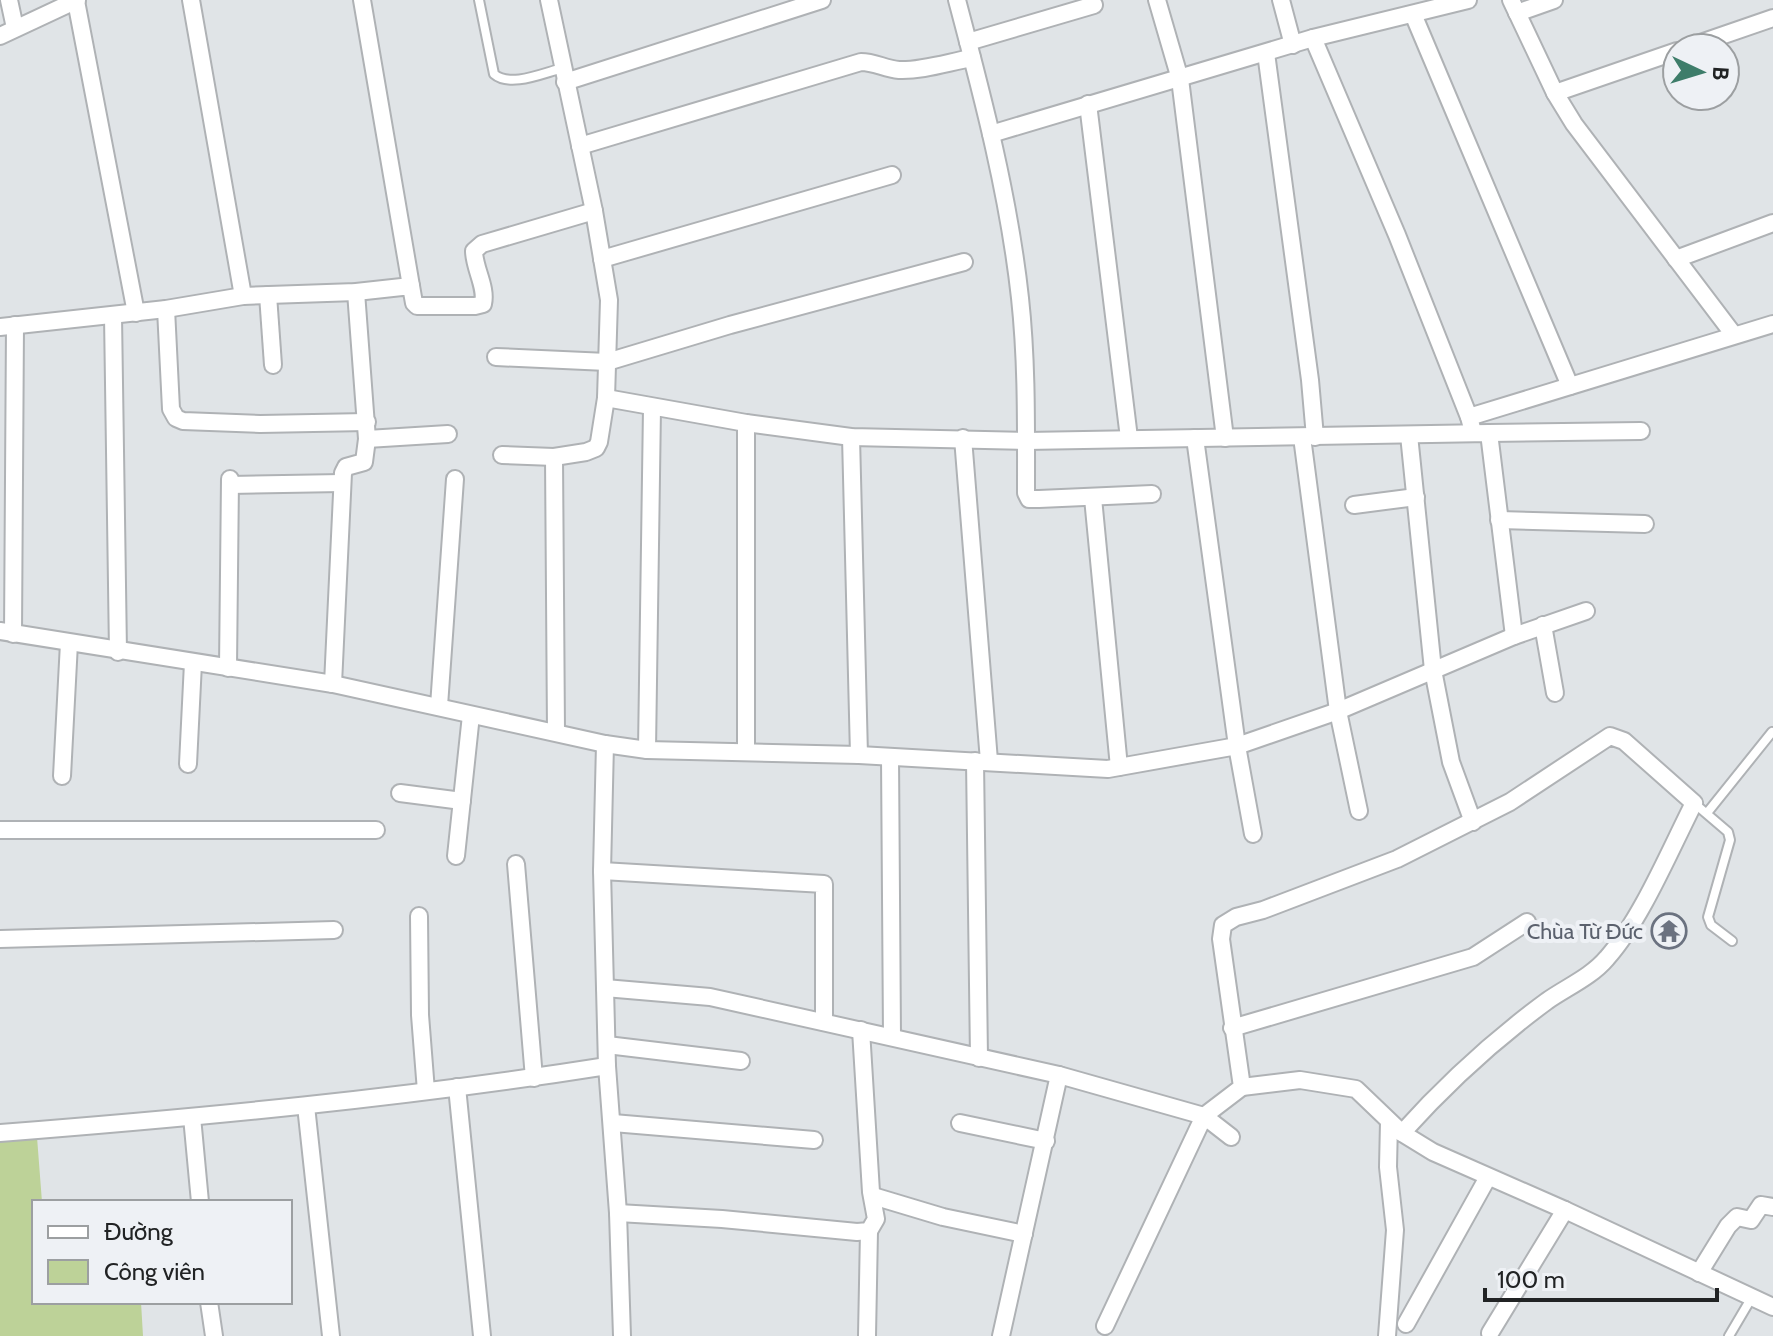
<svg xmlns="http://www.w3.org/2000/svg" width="1773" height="1336" font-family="Cabin,sans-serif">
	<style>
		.green { fill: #bdd298 }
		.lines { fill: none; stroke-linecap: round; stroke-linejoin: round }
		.lane-casing { stroke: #afb2b5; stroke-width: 12 }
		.street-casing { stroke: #afb2b5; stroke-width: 20 }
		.lane { stroke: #fff; stroke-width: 8 }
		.street { stroke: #fff; stroke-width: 16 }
		.labels { text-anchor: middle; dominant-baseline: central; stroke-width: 8; stroke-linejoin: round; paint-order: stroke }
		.worship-label { font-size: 22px; fill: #5b616d; stroke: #eef1f5; text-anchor: end }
	</style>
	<rect width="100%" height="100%" fill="#e0e4e7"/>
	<!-- green -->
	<polygon class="green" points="37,1137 42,1202 34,1202 34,1302 141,1302 143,1336 0,1336 0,1140"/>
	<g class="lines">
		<defs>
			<g id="lane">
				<path d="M 479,0 L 494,74 C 510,88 543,73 563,68"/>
				<polyline points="1694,803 1728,832 1730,840 1708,917 1711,925 1732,941"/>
				<polyline points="1707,813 1772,732"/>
				<polyline points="1729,1336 1752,1297"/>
			</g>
			<g id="street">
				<polyline points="9,0 15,28"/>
				<polyline points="191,0 243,296"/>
				<polyline points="362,0 411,286"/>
				<polyline points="549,0 594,211 609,300 606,398 599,442 596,448 586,452 554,457 556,732"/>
				<path d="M 957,0 C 983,98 1009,197 1020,298 C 1027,362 1026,428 1026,493 L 1029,499 L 1039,499 L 1152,494"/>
				<polyline points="1157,0 1180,79 1225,438"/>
				<polyline points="1281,0 1293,45"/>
				<polyline points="1511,0 1555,93 1574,124 1734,335"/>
				<polyline points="76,1 136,313"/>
				<polyline points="1517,13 1554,0"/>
				<polyline points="1413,14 1570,386"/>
				<polyline points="0,36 77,0"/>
				<polyline points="1313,38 1397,235 1469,417 1473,432"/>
				<polyline points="968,42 1094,5"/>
				<polyline points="1686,48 1773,18"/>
				<polyline points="1266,53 1310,380 1315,437"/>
				<polyline points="565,82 822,0"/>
				<polyline points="1555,93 1677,51"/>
				<polyline points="1088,104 1129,438"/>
				<polyline points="991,134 1313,38 1468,0"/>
				<path d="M 580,146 L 861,62 C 875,62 885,69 899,70 C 922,71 949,62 972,58"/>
				<polyline points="602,259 892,175"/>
				<polyline points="1676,259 1773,223"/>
				<polyline points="268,295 273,365"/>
				<polyline points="166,309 171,409 176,418 183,421 260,424 367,422"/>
				<polyline points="113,316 118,652"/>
				<path d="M 0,327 L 166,309 L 243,296 L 356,292 L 411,286 L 414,303 L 417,306 L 475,306 L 483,304 C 487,287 474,268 474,251 L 482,244 L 594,211"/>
				<polyline points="496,357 607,362 730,325 964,262"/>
				<polyline points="606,398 746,423 851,437 1026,441 1489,433 1514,636"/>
				<polyline points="1469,417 1773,324"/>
				<polyline points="746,423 746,752"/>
				<polyline points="1489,433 1641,431"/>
				<polyline points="1409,435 1433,670 1451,762 1473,822"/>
				<polyline points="851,437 859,755"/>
				<polyline points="1302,437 1338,711 1359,811"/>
				<polyline points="963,438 989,761"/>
				<polyline points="1195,438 1237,746 1253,834"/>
				<polyline points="367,439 448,434"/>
				<polyline points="502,455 554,457"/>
				<polyline points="230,485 342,483"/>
				<polyline points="1093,498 1119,767"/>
				<polyline points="1354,505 1416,497"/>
				<polyline points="1499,520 1645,524"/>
				<polyline points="1543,625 1555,693"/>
				<polyline points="0,631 333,684 605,744 647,750 859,755 1108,769 1237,746 1338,711 1514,636 1586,611"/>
				<polyline points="13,634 15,325"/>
				<polyline points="228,668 230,479"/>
				<polyline points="333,684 343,473 346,467 364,462 367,439 356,292"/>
				<polyline points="439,706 455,479"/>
				<polyline points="605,744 602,871 607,1066 618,1213 622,1336"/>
				<polyline points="647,750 652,408"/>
				<polyline points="890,757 892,1037"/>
				<polyline points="975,761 979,1058"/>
				<polyline points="188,764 193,663"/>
				<polyline points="62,776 69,643"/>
				<polyline points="400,793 462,801"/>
				<polyline points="0,830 376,830"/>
				<polyline points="456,856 471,715"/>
				<polyline points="516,864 534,1078"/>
				<polyline points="602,871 824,884 824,1022"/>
				<polyline points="419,916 420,1015 426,1091"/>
				<polyline points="0,939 334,930"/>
				<polyline points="605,988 710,997 1059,1075 1204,1116 1231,1137"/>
				<polyline points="1232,1028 1473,957 1527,922"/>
				<polyline points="607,1045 741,1061"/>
				<polyline points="457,1087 482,1336"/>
				<polyline points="1242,1087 1300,1080 1356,1089 1402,1133 1433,1152 1565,1210 1773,1307"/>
				<polyline points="306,1106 331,1336"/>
				<polyline points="192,1117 200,1202"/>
				<polyline points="613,1123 814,1140"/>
				<polyline points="960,1123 1046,1141"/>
				<path d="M 0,1133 C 203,1117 405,1098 607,1066"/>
				<polyline points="873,1196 943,1217 1024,1234"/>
				<polyline points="618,1213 722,1219 857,1232 869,1231 876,1219 871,1192 861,1030"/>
				<polyline points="1699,1273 1728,1226 1737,1217 1751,1220 1761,1205 1773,1207"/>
				<polyline points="209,1302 214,1336"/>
				<polyline points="1406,1324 1488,1177"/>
				<path d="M 1105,1326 L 1204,1116 L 1242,1087 L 1221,939 L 1223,925 L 1236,917 L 1263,910 L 1397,859 L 1510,802 L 1610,736 L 1624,741 L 1694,803 C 1670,850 1641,920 1607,958 C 1591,977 1567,987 1547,1001 C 1494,1040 1446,1084 1402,1133"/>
				<polyline points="1490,1333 1565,1210"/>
				<polyline points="867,1336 869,1231"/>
				<polyline points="1001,1336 1059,1075"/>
				<polyline points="1387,1336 1395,1230 1388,1167 1389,1122"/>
			</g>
		</defs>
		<!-- lane casing -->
		<use href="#lane" class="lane-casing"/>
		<!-- street casing -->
		<use href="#street" class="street-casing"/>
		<!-- lane -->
		<use href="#lane" class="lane"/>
		<!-- street -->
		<use href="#street" class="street"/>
	</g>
	<!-- icons -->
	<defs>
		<symbol id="temple-ring" viewBox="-11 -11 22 22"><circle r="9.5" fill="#eef1f5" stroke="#6b7280" stroke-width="1.5"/><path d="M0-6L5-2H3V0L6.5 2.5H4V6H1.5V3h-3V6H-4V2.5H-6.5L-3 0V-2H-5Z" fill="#6b7280"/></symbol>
	</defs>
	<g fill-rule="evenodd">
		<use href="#temple-ring" x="1649" y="911" width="40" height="40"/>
	</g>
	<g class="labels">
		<!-- worship labels -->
		<g class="worship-label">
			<text x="1643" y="931">Chùa Từ Đức</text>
		</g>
	</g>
	<!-- legend -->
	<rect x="32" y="1200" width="260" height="104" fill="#eef1f5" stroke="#9c9fa1" stroke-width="2"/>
	<rect x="48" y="1226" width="40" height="12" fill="#ffffff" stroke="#9c9fa1" stroke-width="2"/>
	<text x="104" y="1240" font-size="24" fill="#212324">Đường</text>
	<rect x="48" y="1260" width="40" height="24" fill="#bdd298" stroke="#9c9fa1" stroke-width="2"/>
	<text x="104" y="1280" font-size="24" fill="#212324">Công viên</text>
	<!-- north arrow -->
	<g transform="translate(1701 72) rotate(94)"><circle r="38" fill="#eef1f5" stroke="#9c9fa1" stroke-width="2"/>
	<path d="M0-6L14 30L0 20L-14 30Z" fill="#3e7d6a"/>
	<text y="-12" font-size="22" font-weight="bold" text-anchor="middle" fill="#212324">B</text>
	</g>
	<!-- scale -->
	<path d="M1485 1288v12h232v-12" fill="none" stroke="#212324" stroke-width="4"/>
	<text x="1497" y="1288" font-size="24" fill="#212324" stroke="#eef1f5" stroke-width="6" paint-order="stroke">100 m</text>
</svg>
